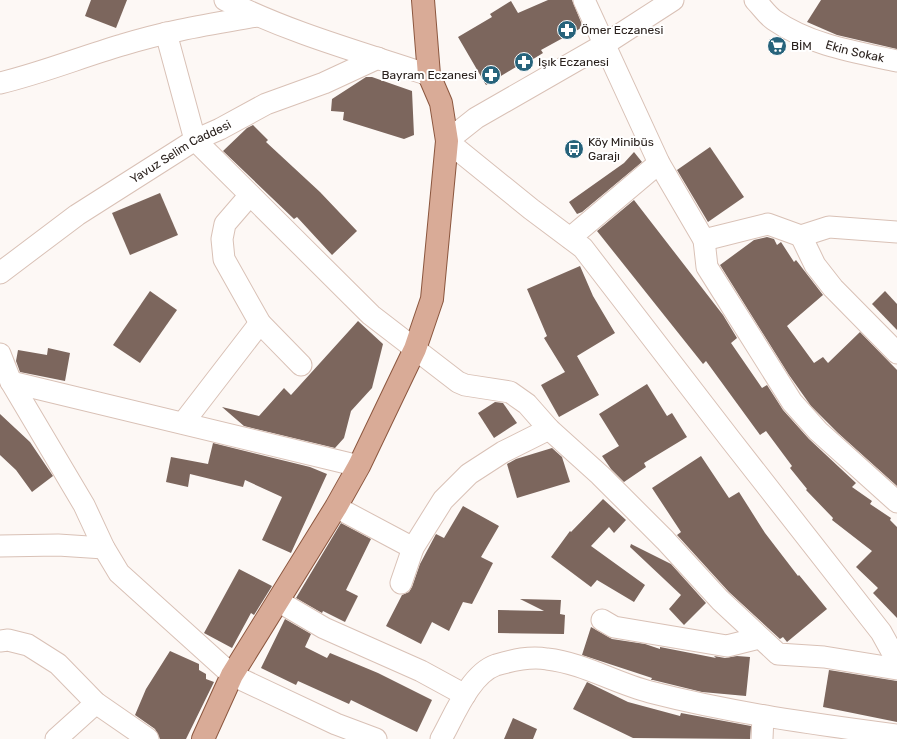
<svg xmlns="http://www.w3.org/2000/svg" width="897" height="739" font-family="Rubik,sans-serif">
	<style>
		.building { fill: #7c665d }
		.lines { fill: none; stroke-linecap: round; stroke-linejoin: round }
		.minor-casing { stroke: #d9c1b6; stroke-width: 23 }
		.major-casing { stroke: #8b563e; stroke-width: 24 }
		.minor { stroke: #fff; stroke-width: 21 }
		.major { stroke: #d9ab97; stroke-width: 22 }
		.labels { text-anchor: middle; dominant-baseline: central; stroke-width: 4; stroke-linejoin: round; paint-order: stroke }
		.poi-label { font-size: 12px; fill: #29201c; stroke: #fff; text-anchor: start }
		.street-label { font-size: 12px; fill: #29201c; stroke: #fff }
	</style>
	<rect width="100%" height="100%" fill="#fdf8f5"/>
	<!-- building -->
	<g class="building">
		<polygon points="91,0 127,0 116,28 85,16"/>
		<polygon points="548,0 572,0 583,27 541,50 543,53 522,66 521,64 486,85 458,37 492,17 490,14 511,1 518,13"/>
		<polygon points="821,0 897,0 897,49 837,35 807,22"/>
		<polygon points="366,77 372,77 412,91 414,135 404,139 343,120 344,112 331,111 332,99"/>
		<polygon points="253,125 268,140 266,142 320,192 357,231 332,255 297,217 294,219 223,151 247,128"/>
		<polygon points="710,147 744,197 708,222 677,170"/>
		<polygon points="634,152 642,162 582,212 577,214 569,202 624,163"/>
		<polygon points="160,193 178,235 130,255 112,213"/>
		<polygon points="634,200 723,315 737,338 731,343 762,388 767,385 783,410 809,439 856,483 852,487 872,501 870,504 891,518 890,520 897,527 897,618 873,593 878,588 856,567 872,551 832,520 833,518 806,490 807,489 790,468 792,466 766,431 760,435 706,361 703,364 597,231"/>
		<polygon points="767,237 774,239 777,245 781,242 794,262 796,260 823,295 787,326 814,363 823,357 828,363 860,332 897,370 897,486 838,433 811,406 789,375 720,265 754,240"/>
		<polygon points="580,266 593,296 615,333 577,356 599,395 559,417 541,385 565,372 544,338 547,336 527,289"/>
		<polygon points="150,291 177,310 140,363 113,345"/>
		<polygon points="885,291 897,304 897,330 872,304"/>
		<polygon points="358,321 383,344 372,388 351,411 344,438 335,448 244,426 222,407 259,416 284,388 291,395"/>
		<polygon points="48,348 70,353 65,381 20,372 16,361 18,350 47,355"/>
		<polygon points="647,384 667,416 672,413 687,437 644,463 646,467 624,482 611,469 602,456 619,446 599,414"/>
		<polygon points="495,402 503,403 517,423 494,438 478,413"/>
		<polygon points="0,414 30,442 53,476 32,492 16,470 0,455"/>
		<polygon points="213,443 310,467 327,474 291,553 262,540 282,497 245,480 243,487 190,474 188,487 166,482 171,457 208,464"/>
		<polygon points="552,448 562,457 570,482 517,498 507,464 516,459"/>
		<polygon points="701,456 729,498 739,492 765,533 798,576 799,575 827,609 787,642 783,637 780,639 729,592 677,535 681,532 652,488"/>
		<polygon points="603,499 626,520 614,533 609,527 591,546 645,585 634,602 597,580 591,587 551,557 570,531 571,532"/>
		<polygon points="463,506 499,526 481,557 493,563 472,604 463,602 449,631 432,622 421,644 386,626 402,595 409,592 412,587 420,564 436,534 444,538"/>
		<polygon points="341,523 371,539 346,590 358,596 345,622 323,611 322,613 296,598"/>
		<polygon points="631,544 671,564 706,603 684,625 669,609 681,595 630,547"/>
		<polygon points="239,569 272,586 254,615 251,613 232,648 204,633"/>
		<polygon points="520,599 561,600 560,614 565,615 564,634 498,633 498,610 544,611"/>
		<polygon points="285,619 311,634 305,647 327,658 330,653 378,673 432,700 417,732 351,700 349,704 298,681 296,685 261,668"/>
		<polygon points="591,627 612,639 645,644 660,649 660,647 716,658 714,656 725,658 737,656 750,657 746,696 702,692 653,680 651,680 652,678 582,655"/>
		<polygon points="170,651 199,664 199,670 206,674 206,679 214,682 186,739 160,739 155,729 135,715 146,689"/>
		<polygon points="829,670 897,681 897,722 823,707"/>
		<polygon points="587,682 628,702 680,716 681,713 751,726 750,739 633,738 573,709"/>
		<polygon points="513,718 537,729 533,739 504,739"/>
	</g>
	<g class="lines">
		<defs>
			<g id="minor">
				<path d="M 225,0 C 290,33 360,52 429,75"/>
				<polyline points="584,0 659,163 704,240 768,224 801,236 829,227 897,232"/>
				<polyline points="673,0 605,44 476,118 447,141 531,209 583,248 730,439 881,632 897,661"/>
				<path id="s1" d="M 755,0 C 761,6 767,15 774,20 C 810,45 855,52 897,61"/>
				<polyline points="166,33 195,140 371,315 458,382 465,385 510,392 527,404 549,429 600,475 665,540 720,600 778,654 824,657 897,669"/>
				<path d="M 0,83 C 42,73 81,57 122,45 C 166,31 212,24 257,16"/>
				<polyline points="250,195 225,224 222,239 224,259 260,323 301,365"/>
				<polyline points="801,236 815,265 833,288 897,353"/>
				<polyline points="570,238 659,163"/>
				<polyline points="704,240 707,267 792,402 818,431 897,502"/>
				<path id="s2" d="M 0,273 L 77,215 L 195,140 L 220,129 L 266,104 L 324,83 L 378,58"/>
				<polyline points="0,354 11,382 84,505 104,548 119,573 232,675 336,724 376,739"/>
				<polyline points="11,382 359,466"/>
				<polyline points="183,423 260,323"/>
				<polyline points="336,507 413,548"/>
				<polyline points="0,546 58,545 104,548"/>
				<polyline points="401,583 413,548 443,500 469,474 503,452 549,429"/>
				<polyline points="278,601 324,628 421,671 465,695"/>
				<polyline points="602,620 614,627 727,646 759,638"/>
				<polyline points="0,641 8,640 28,645 58,664 96,703 148,739"/>
				<polyline points="56,739 96,703"/>
				<path d="M 441,739 C 454,716 470,674 496,665 C 513,660 530,656 547,659 C 583,663 615,683 650,692 C 731,713 814,724 897,735"/>
				<polyline points="762,739 763,716"/>
			</g>
			<polyline id="major" points="203,739 232,675 336,507 359,466 415,349 432,299 447,141 441,103 429,75 423,0"/>
		</defs>
		<!-- minor casing -->
		<use href="#minor" class="minor-casing"/>
		<!-- major casing -->
		<use href="#major" class="major-casing"/>
		<!-- minor -->
		<use href="#minor" class="minor"/>
		<!-- major -->
		<use href="#major" class="major"/>
	</g>
	<!-- icons -->
	<defs>
		<symbol id="pharmacy-disc" viewBox="-11 -11 22 22"><circle r="9.5" fill="#27637b" stroke="#fff"/><path d="M-2-6h4v4h4v4h-4v4h-4v-4h-4v-4h4Z" fill="#fff"/></symbol>
		<symbol id="supermarket-disc" viewBox="-11 -11 22 22"><circle r="9.5" fill="#27637b" stroke="#fff"/><path d="M-6-5.5h2.5l.6 2H6L4.5 2H-2.5L-4.4-4H-6ZM-1.5 3.2a1.3 1.3 0 1 0 .1 0ZM3 3.2a1.3 1.3 0 1 0 .1 0Z" fill="#fff"/></symbol>
		<symbol id="bus-disc" viewBox="-11 -11 22 22"><circle r="9.5" fill="#27637b" stroke="#fff"/><path d="M-5-6H5V4H4V6H2V4H-2V6H-4V4H-5ZM-3.5-4V0h7V-4ZM-3.5 1.2v1.5H-2V1.2ZM2 1.2v1.5H3.5V1.2Z" fill="#fff"/></symbol>
	</defs>
	<g fill-rule="evenodd">
		<use href="#pharmacy-disc" x="556" y="19" width="22" height="22"/>
		<use href="#supermarket-disc" x="766" y="35" width="22" height="22"/>
		<use href="#pharmacy-disc" x="513" y="51" width="22" height="22"/>
		<use href="#pharmacy-disc" x="480" y="64" width="22" height="22"/>
		<use href="#bus-disc" x="563" y="138" width="22" height="22"/>
	</g>
	<g class="labels">
		<!-- poi labels -->
		<g class="poi-label">
			<text x="581" y="30">Ömer Eczanesi</text>
			<text x="791" y="46">BİM</text>
			<text x="538" y="62">Işık Eczanesi</text>
			<text x="477" y="75" text-anchor="end">Bayram Eczanesi</text>
			<text x="588" y="142">Köy Minibüs<tspan x="588" dy="14">Garajı</tspan></text>
		</g>
		<!-- street labels -->
		<g class="street-label">
			<text stroke="none"><textPath href="#s1" startOffset="115">Ekin Sokak</textPath></text>
			<text stroke="none"><textPath href="#s2" startOffset="218">Yavuz Selim Caddesi</textPath></text>
		</g>
	</g>
</svg>
